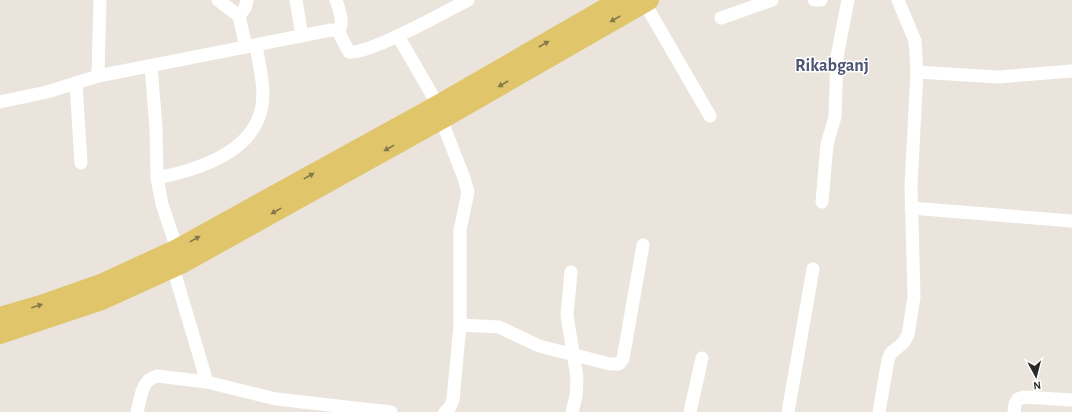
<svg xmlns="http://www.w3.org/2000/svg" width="1072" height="412" font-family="'Alegreya Sans',sans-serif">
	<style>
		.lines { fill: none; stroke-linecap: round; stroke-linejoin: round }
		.minor { stroke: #fff; stroke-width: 13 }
		.primary { stroke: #e0c56b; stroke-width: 20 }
		.oneway { fill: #84774a }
		.labels { text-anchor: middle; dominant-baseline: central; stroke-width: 3; stroke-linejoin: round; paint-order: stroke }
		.district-label { font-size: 18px; font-weight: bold; fill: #4f5574; stroke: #fff }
	</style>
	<rect width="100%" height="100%" fill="#eae4dc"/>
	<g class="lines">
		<!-- minor -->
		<g class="minor">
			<polyline points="218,0 239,16 246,47"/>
			<polyline points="296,0 302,36"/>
			<path d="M 336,0 C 339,10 345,22 338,31"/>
			<polyline points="814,0 821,0"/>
			<polyline points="644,2 710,116"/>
			<polyline points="239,16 245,8 247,0"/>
			<polyline points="721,18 772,0"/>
			<polyline points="398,36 438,105 441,119 464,178 468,192 460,230 460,325 453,400 450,407 445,412"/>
			<polyline points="151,66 156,128 157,178 162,204 177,249"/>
			<polyline points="917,72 999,77 1072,71"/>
			<polyline points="98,76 100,0"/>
			<polyline points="76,83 81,163"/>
			<path d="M 0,102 L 47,92 L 98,76 L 331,30 L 338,31 L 349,52 C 368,55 447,11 468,0"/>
			<path d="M 157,178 C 197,170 254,153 262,106 C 265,86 259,65 256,45"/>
			<polyline points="822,202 827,144 835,117 837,57 848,0"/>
			<polyline points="911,208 1072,221"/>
			<polyline points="171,261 207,382"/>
			<polyline points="571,272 567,315 577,378 576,396 572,412"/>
			<polyline points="460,325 499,327 539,346 610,364 619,364 623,359 643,245"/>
			<path d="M 137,412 C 141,398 141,380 157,376 L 207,382 L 276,399 L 391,412"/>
			<polyline points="690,412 702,358"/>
			<polyline points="788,412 813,269"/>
			<polyline points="879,412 888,360 891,353 903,343 908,335 914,297 911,185 917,72 915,41 898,0"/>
			<polyline points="1014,412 1015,404 1018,399 1024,397 1072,400"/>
		</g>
		<!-- primary -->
		<g class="primary">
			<polyline points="0,317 44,304 101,284 177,249 438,105 620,0"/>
			<polyline points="0,334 102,300 181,264 449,115 649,0"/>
		</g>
	</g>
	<!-- one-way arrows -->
	<defs><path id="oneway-solid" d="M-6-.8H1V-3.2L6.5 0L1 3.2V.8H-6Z"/></defs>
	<g class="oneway">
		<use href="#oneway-solid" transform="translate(615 19) rotate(150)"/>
		<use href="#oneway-solid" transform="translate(544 44) rotate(-30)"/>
		<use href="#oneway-solid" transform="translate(503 84) rotate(150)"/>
		<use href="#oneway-solid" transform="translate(389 148) rotate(151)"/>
		<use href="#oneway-solid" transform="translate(309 176) rotate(-29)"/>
		<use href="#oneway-solid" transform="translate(276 211) rotate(151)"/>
		<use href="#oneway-solid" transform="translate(195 239) rotate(-29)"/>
		<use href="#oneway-solid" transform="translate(37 306) rotate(-17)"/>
	</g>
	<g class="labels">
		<!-- district labels -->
		<g class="district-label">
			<text x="832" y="66">Rikabganj</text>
		</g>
	</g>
	<!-- north arrow -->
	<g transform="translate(1036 376) rotate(173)" stroke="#ffffff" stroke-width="3" paint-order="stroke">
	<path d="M0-3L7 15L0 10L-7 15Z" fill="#292929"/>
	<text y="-6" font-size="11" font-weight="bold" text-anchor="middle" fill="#292929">N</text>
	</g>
</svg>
